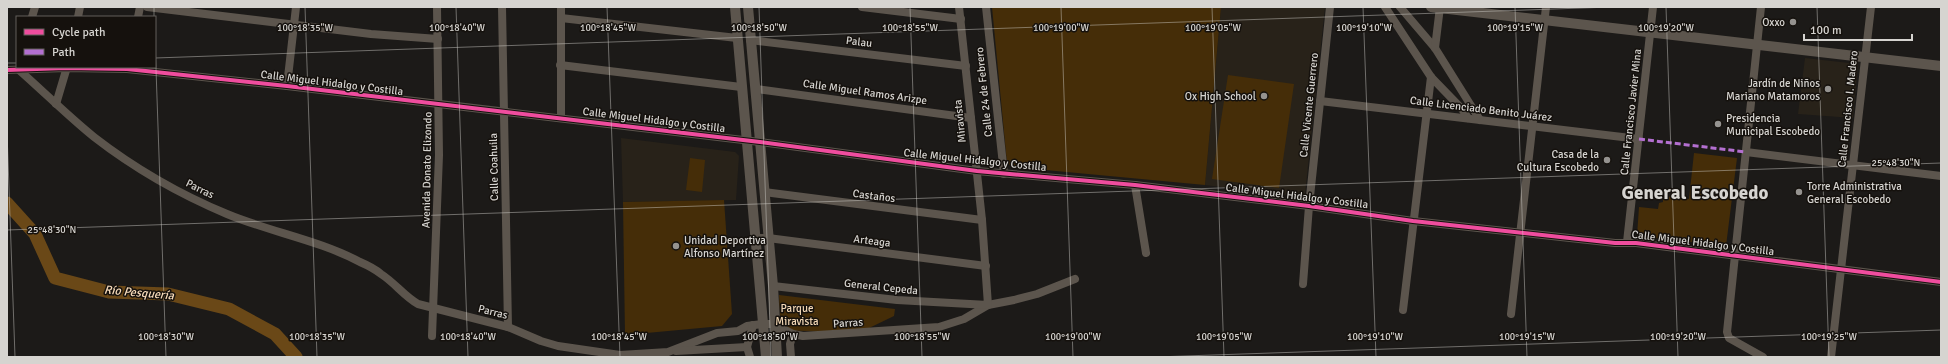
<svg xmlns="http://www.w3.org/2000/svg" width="1948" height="364" font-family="Signika,sans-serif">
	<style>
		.built { fill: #282219 }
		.green { fill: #452d08 }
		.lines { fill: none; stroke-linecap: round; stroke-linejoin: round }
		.river { stroke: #6a4817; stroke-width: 13 }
		.minor { stroke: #5c554d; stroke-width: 8 }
		.tertiary { stroke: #5c554d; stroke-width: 10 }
		.quiet { stroke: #b36fd0; stroke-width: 3; stroke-dasharray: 6 3; stroke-linecap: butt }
		.cycleway-casing { stroke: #15110d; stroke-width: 6 }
		.cycleway { stroke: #ef4d9e; stroke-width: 4 }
		.ticks { fill: none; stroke: #d6d4d0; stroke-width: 1; stroke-opacity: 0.45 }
		.poi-dot { fill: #959390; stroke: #15110d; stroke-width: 1.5 }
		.labels { text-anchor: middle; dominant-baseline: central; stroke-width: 3; stroke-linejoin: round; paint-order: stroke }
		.poi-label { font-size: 11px; fill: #d6d4d0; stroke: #15110d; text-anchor: end }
		.street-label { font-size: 11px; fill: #d6d4d0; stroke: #15110d }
		.park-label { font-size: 11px; fill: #f4d9b7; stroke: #15110d }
		.water-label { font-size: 12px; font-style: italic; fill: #f8dcbb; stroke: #15110d }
		.town-label { font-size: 19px; font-weight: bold; fill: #d6d4d0; stroke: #15110d }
		.ticks-label { font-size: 10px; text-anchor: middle; fill: #d6d4d0; stroke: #15110d; stroke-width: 3; stroke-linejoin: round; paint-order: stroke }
	</style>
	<rect width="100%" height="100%" fill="#1c1a18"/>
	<!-- built -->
	<g class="built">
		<polygon points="1221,7 1325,7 1305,194 1302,197 1205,185"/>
		<polygon points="1805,58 1858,64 1853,118 1798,114"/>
		<polygon points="621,138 735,152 739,156 736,200 623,202"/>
	</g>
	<!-- green -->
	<g class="green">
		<polygon points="992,7 1221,7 1205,185 1013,167 1007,163"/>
		<polygon points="1228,75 1294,84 1279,188 1212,179"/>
		<polygon points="1694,153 1737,158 1726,246 1637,236 1639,207 1658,209 1659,203 1663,202 1663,196 1689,199"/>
		<polygon points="690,158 705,160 702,192 686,190"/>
		<polygon points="724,200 732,314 722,326 625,335 623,202"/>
		<polygon points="779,295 895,309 894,316 867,329 830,332 781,330"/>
	</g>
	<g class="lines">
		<!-- river -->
		<polyline class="river" points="7,203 35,234 55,278 109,292 168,294 229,309 275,334 296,357"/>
		<!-- minor -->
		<g class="minor">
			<polyline points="147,7 371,34 438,39"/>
			<polyline points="502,7 508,327"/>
			<polyline points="862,7 961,19"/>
			<polyline points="986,7 1004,174"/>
			<polyline points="1385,7 1431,77 1462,109 1468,118"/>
			<polyline points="1400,7 1435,48 1480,120"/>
			<polyline points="1761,7 1727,332 1729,338 1763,357"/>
			<polyline points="32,17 35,7"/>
			<polyline points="78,17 80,7"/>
			<polyline points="138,17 140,7"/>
			<polyline points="561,18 737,38"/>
			<polyline points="750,40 966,66"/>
			<polyline points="1435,48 1440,7"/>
			<polyline points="560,65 741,87"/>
			<path d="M 20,68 L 19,70 C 44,92 68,116 94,137 C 134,168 179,194 227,214 C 270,232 319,240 360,262 C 367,265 375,269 381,274 C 395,283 404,296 418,304 L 508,327 L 541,341 L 558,346 L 620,355 L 668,352 L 717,333 L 738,331 L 747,326 L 762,324 L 774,324 L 793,334 L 803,336 L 939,327 L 964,319 L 988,305 L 1014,300 L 1037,294 L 1075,279"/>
			<polyline points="7,70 66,68 127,69 287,86 760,142 977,171 1135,185 1309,206 1413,221 1615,243 1636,243 1941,282"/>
			<polyline points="287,86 296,7"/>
			<polyline points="756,89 971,118"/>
			<polyline points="1320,101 1639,139"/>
			<polyline points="56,104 67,67"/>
			<polyline points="561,118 561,7"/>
			<polyline points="1746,152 1941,176"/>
			<polyline points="1135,185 1146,253"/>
			<polyline points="764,192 982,220"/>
			<polyline points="755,238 768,238 986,266"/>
			<polyline points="1627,242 1653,7"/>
			<polyline points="1303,284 1309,206 1330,7"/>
			<polyline points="773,286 897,300 988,305 982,220 959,7"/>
			<polyline points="1403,310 1431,77"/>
			<polyline points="1511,314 1546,7"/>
			<polyline points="432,336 439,155 437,7"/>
			<polyline points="676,351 747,347"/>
			<polyline points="750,357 747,347 753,325"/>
			<polyline points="791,357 790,344 793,334"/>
			<polyline points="1831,357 1871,7"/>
		</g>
		<!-- tertiary -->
		<g class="tertiary">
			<polyline points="735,7 766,357"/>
			<polyline points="748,7 773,286 777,357"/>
			<polyline points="1431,7 1941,66"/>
		</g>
		<!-- quiet -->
		<polyline class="quiet" points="1639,139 1746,152"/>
		<defs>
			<polyline id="cycleway" points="7,70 66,68 127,69 287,86 760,142 977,171 1135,185 1309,206 1413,221 1615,243 1636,243 1941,282"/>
		</defs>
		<!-- cycleway casing -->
		<use href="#cycleway" class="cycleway-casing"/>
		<!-- cycleway -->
		<use href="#cycleway" class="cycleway"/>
	</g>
	<!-- ticks -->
	<path class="ticks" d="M 154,7 L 154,17M 305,7 L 317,357M 456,7 L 468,357M 607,7 L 620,357M 759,7 L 771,357M 910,7 L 922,357M 1061,7 L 1073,357M 1212,7 L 1224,357M 1363,7 L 1376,357M 1515,7 L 1527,357M 1666,7 L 1678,357M 1817,7 L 1829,357M 155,40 L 166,357M 155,58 L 1611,7M 7,63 L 17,63M 7,132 L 15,357M 7,230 L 1941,163M 1155,357 L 1941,330"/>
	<!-- markers -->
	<g class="poi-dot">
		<circle cx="1793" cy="22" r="4"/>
		<circle cx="1828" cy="89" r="4"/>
		<circle cx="1264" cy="96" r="4"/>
		<circle cx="1718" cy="124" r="4"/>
		<circle cx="1607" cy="160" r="4"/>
		<circle cx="1799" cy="192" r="4"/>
		<circle cx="676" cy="246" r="4"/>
	</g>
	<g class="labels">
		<!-- poi labels -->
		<g class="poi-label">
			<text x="1785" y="22">Oxxo</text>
			<text x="1820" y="83">Jardín de Niños<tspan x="1820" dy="13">Mariano Matamoros</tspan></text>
			<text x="1256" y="96">Ox High School</text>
			<text x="1726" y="118" text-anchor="start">Presidencia<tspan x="1726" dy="13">Municipal Escobedo</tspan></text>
			<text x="1599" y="154">Casa de la<tspan x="1599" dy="13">Cultura Escobedo</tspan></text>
			<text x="1807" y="186" text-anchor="start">Torre Administrativa<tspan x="1807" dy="13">General Escobedo</tspan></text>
			<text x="684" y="240" text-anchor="start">Unidad Deportiva<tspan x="684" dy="13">Alfonso Martínez</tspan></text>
		</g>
		<!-- street labels -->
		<g class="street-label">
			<text transform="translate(859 42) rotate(7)">Palau</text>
			<text transform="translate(332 83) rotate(7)">Calle Miguel Hidalgo y Costilla</text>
			<text transform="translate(865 92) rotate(8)">Calle Miguel Ramos Arizpe</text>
			<text transform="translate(984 92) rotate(-96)">Calle 24 de Febrero</text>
			<text transform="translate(1309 105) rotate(-84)">Calle Vicente Guerrero</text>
			<text transform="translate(1481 109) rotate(7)">Calle Licenciado Benito Juárez</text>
			<text transform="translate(1848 109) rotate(-84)">Calle Francisco I. Madero</text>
			<text transform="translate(1631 112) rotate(-84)">Calle Francisco Javier Mina</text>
			<text transform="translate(654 120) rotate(7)">Calle Miguel Hidalgo y Costilla</text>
			<text transform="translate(960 121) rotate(-96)">Miravista</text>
			<text transform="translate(975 160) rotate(6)">Calle Miguel Hidalgo y Costilla</text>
			<text transform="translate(494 167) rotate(-91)">Calle Coahuila</text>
			<text transform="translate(427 170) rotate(-89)">Avenida Donato Elizondo</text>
			<text transform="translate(200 189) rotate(26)">Parras</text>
			<text transform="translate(874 196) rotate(7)">Castaños</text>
			<text transform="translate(1297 196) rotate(7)">Calle Miguel Hidalgo y Costilla</text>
			<text transform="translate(872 241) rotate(7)">Arteaga</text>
			<text transform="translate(1703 243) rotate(7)">Calle Miguel Hidalgo y Costilla</text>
			<text transform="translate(881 287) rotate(6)">General Cepeda</text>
			<text transform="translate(493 312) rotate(14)">Parras</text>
			<text transform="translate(848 323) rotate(-4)">Parras</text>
		</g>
		<!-- park labels -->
		<g class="park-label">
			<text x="797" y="308">Parque<tspan x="797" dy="13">Miravista</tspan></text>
		</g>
		<!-- water labels -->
		<g class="water-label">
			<text transform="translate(139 293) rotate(5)">Río Pesquería</text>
		</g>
		<!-- town labels -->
		<g class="town-label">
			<text x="1695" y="193">General Escobedo</text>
		</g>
	</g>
	<g class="ticks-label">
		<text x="305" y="31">100°18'35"W</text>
		<text x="457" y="31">100°18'40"W</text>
		<text x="608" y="31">100°18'45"W</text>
		<text x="759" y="31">100°18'50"W</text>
		<text x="910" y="31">100°18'55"W</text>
		<text x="1061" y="31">100°19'00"W</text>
		<text x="1213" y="31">100°19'05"W</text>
		<text x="1364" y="31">100°19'10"W</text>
		<text x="1515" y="31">100°19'15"W</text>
		<text x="1666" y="31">100°19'20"W</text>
		<text x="1896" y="166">25°48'30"N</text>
		<text x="52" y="233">25°48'30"N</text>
		<text x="166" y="340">100°18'30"W</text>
		<text x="317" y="340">100°18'35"W</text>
		<text x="468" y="340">100°18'40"W</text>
		<text x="619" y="340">100°18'45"W</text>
		<text x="770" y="340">100°18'50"W</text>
		<text x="922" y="340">100°18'55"W</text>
		<text x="1073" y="340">100°19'00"W</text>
		<text x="1224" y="340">100°19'05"W</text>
		<text x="1375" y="340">100°19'10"W</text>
		<text x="1527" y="340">100°19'15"W</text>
		<text x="1678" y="340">100°19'20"W</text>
		<text x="1829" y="340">100°19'25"W</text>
	</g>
	<!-- border -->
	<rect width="1948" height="364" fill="none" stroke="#d6d4d0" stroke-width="16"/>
	<!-- legend -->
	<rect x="16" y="16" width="140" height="52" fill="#15110d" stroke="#625f5b"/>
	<rect x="24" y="29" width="20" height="6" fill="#ef4d9e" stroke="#625f5b"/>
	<text x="52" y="36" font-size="12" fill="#d6d4d0">Cycle path</text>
	<rect x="24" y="49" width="20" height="6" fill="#b36fd0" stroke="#625f5b"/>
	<text x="52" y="56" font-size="12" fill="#d6d4d0">Path</text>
	<!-- scale -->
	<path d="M1804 34v6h108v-6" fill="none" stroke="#d6d4d0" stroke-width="2"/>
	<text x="1810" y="34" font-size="12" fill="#d6d4d0" stroke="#15110d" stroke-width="3" paint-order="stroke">100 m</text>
</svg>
